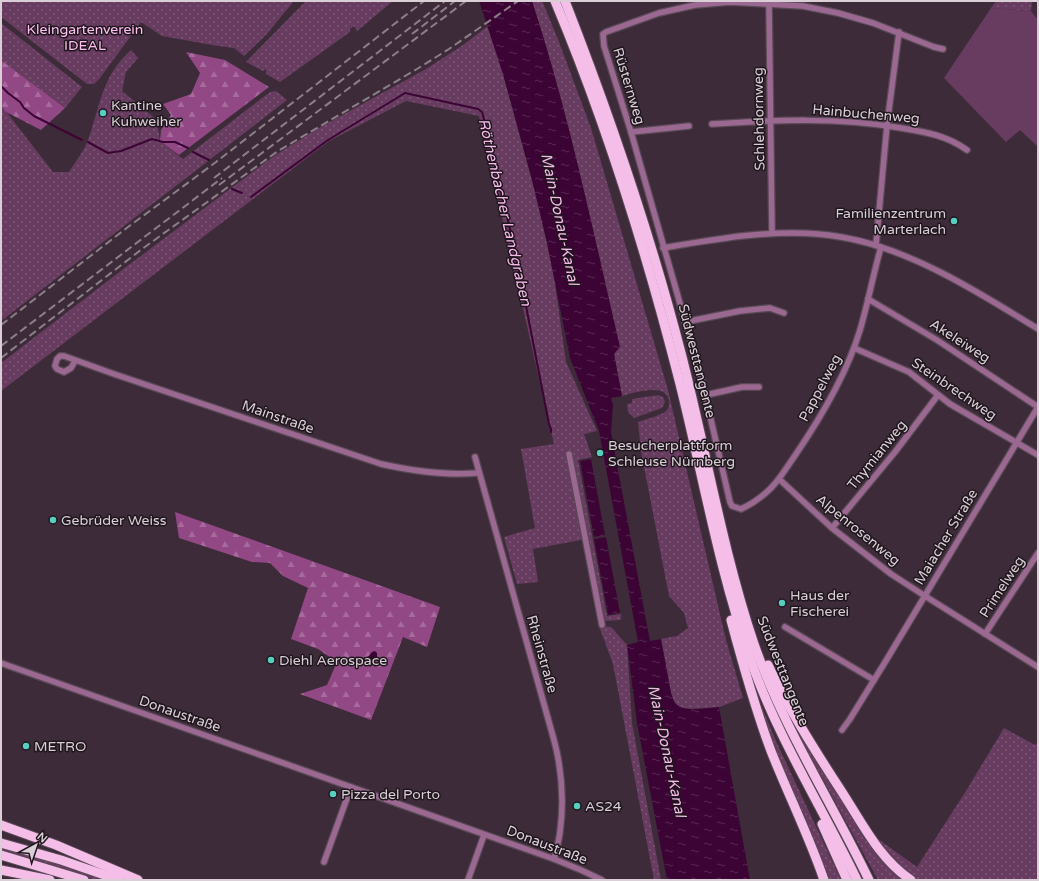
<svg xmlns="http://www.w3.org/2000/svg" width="1039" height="881" font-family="'Varela Round',sans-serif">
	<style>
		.grass { fill: url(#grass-dots) }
		.forest { fill: url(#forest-firs) }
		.pitch { fill: #683c60 }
		.water { fill: url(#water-ripples) }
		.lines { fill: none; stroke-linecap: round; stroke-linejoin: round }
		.stream { stroke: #3c0435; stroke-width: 2 }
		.minor-casing { stroke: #594855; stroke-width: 8 }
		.trunk-casing { stroke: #594855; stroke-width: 11 }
		.minor { stroke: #9a6890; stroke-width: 5.5 }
		.trunk { stroke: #f4bee9; stroke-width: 9 }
		.rail { stroke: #8d7e89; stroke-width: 2; stroke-dasharray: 8 4; stroke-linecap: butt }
		.poi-dot { fill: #58cebf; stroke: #1f161d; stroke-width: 1.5 }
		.labels { text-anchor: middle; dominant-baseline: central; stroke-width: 3; stroke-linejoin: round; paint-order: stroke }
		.park-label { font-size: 14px; fill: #ffc0f1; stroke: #1f161d }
		.street-label { font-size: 14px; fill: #daced7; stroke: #1f161d }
		.poi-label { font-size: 14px; fill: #daced7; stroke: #1f161d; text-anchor: start }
		.water-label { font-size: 15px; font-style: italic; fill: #f6b8e9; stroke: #1f161d }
	</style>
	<defs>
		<pattern id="grass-dots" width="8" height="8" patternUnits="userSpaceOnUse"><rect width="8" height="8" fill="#683c60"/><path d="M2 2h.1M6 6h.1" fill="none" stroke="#7d5776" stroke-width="1.8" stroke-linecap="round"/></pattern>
		<pattern id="forest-firs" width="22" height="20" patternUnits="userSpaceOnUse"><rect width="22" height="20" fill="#934886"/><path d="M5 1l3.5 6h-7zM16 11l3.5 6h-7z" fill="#a66a9c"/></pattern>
		<pattern id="water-ripples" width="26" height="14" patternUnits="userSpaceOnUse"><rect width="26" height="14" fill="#3c0435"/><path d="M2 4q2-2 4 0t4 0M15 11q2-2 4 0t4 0" fill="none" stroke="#582752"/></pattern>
	</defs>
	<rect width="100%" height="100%" fill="#3d2b39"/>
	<!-- grass -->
	<g class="grass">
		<polygon points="1,1 294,1 266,35 244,56 234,48 218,46 162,36 141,22 100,78 94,84 87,84 1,17"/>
		<polygon points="306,1 393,1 357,31 354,26 350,29 350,32 280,82 266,74 266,69 263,71 246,62"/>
		<path d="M 532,1 L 542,1 L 543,3 L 559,42 L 591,128 L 668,390 L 726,640 L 743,698 L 719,707 L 687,709 L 678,706 L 674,701 L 671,693 L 661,639 L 677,636 L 688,628 L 684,613 L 669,596 L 641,451 L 638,422 C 647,419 658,416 665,412 C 668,410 670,405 669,401 C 667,382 633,393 622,396 L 614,354 L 619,347 C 593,231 569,114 532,1 Z"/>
		<polygon points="996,1 1031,1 1032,2 1031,11 991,8"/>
		<polygon points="1,23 82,87 65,108 1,60"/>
		<polygon points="488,26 503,74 540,210 554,277 566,362 597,431 584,434 592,457 578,460 607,616 621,614 621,620 603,621 586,539 533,549 538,582 517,584 504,537 535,528 521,449 554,444 479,116 406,101 329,141 1,391 1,363 122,270 274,156 319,128 426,69 463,45"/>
		<path d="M 131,50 L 138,58 L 126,72 L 122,91 L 157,120 L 160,141 L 183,159 L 270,92 L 276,91 L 287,100 L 1,321 L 1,105 L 53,172 L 69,172 C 76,161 85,150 89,137 C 101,103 102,76 131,50 Z"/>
		<polygon points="658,395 663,397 665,402 662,408 634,418 628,412 627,404 632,403 632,399"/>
		<polygon points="742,616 865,880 860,880 771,704"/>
		<polygon points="599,626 611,627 627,645 632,723 661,880 654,880 613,664"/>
		<polygon points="752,683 776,741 841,880 828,880 775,754"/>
		<polygon points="797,723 812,749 906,880 878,880 793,725"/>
		<polygon points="1004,728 1035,745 1038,742 1038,880 915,880 903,872 871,834 917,867 966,791"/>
		<polygon points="1,846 45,859 108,880 95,880 43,863 1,851"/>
	</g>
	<!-- forest -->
	<g class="forest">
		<polygon points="186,52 225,60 269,87 179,155 160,141 161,130 171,115 163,104 191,94 200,73"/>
		<polygon points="1,60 65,108 41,130 6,112 1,105"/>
		<polygon points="175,512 440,607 427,647 403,637 371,720 300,694 327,685 337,662 318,649 291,639 308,588 283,576 270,563 252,562 179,538"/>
	</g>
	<!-- pitch -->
	<polygon class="pitch" points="991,8 1031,11 1038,20 1038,147 1020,130 1006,142 944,78"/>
	<!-- water -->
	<g class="water">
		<path d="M 479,1 L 532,1 C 569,114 593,231 620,347 L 614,354 L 622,396 L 611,398 L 613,405 L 611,432 L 650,641 L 661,639 L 671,693 C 673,697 673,702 677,705 C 684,712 709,708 719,707 L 750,880 L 667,880 L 637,723 L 627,645 L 638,642 L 599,431 L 570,358 L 547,243 L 532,180 L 503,74 Z"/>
		<polygon points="591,459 605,535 594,537 580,461"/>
		<polygon points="606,537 620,613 608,615 594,539"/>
		<polygon points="375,651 377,653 377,658 373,665 369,666 367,663 367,658 372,652"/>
	</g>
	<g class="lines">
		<!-- stream -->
		<g class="stream">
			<polyline points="1,86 8,93 20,102 24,108 34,116 82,140"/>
			<polyline points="88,142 108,153 121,151 152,139 163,142 175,142 188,148"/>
			<polyline points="193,152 209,160"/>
			<polyline points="232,189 242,193"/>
			<polyline points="251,197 328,140 405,93 478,109 482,112 487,130 516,255 549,424 551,429 551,432"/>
		</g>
		<defs>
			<g id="minor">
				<polyline points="769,4 772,233"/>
				<path d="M 712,124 C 775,120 838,117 901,128 C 925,132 946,135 967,150"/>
				<polyline points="631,132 689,126"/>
				<polyline points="876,245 887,125 899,32"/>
				<path d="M 881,247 C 873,275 868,303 860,330 C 847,374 820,419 794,457 C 787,467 780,479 771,488 C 762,497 752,504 741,509 L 732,506 L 730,502 L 701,377 L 631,132 L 604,46 L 603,34 L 606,32 L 659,13 L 695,5 L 730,2 L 803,6 L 838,13 L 873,23 L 934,47 L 943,49"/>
				<path d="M 663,248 C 720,238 784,227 841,237 C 909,248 980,293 1038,329"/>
				<polyline points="868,299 937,340 1038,407"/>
				<polyline points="685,322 740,311 770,308 784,313"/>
				<polyline points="854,348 909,372 950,404 1038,455"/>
				<path d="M 75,361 L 71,368 L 64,372 L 57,369 L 55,366 L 57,359 L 60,356 L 64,356 L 114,374 L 381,464 C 413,471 445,476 478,473"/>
				<polyline points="706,395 742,387 759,387"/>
				<polyline points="569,454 602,625"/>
				<path d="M 475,457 L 554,740 C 562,770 564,802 560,832 C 559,841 556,851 554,859"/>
				<polyline points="779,479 832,528 891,574 925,596 1038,667"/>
				<polyline points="832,528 895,452 938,395"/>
				<polyline points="785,627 874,680"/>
				<polyline points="985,634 1038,553"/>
				<polyline points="1,663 554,859 581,870 602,880"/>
				<polyline points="842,730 850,719 887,659 1038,407"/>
				<polyline points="324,862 351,787"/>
				<polyline points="468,880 484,835"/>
			</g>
			<g id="trunk">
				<path d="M 555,1 C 607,125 647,254 680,384 C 703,476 719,571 751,661 C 778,738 822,807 857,880"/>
				<path d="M 565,1 C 610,116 650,233 681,353 C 706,449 722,549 754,644 C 783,727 831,801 869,880"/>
				<path d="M 731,620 C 743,665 755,708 771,751 C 788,794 809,836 824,880"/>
				<path d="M 768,665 C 788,708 814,749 840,789 C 861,821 879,859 911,880"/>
				<polyline points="822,824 847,880"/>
				<polyline points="1,825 56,845 138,880"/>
				<polyline points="1,843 61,860 119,880"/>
				<polyline points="1,855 84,880"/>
				<polyline points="1,870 50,880"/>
			</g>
		</defs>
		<!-- minor casing -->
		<use href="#minor" class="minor-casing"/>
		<!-- trunk casing -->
		<use href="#trunk" class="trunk-casing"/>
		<!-- minor -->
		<use href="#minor" class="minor"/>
		<!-- trunk -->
		<use href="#trunk" class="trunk"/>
		<!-- rail -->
		<g class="rail">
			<polyline points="412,34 455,1"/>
			<polyline points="214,178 445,1"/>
			<polyline points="219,185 466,1"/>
			<polyline points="1,325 128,227 216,162 424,1"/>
			<polyline points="1,346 222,178"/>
			<polyline points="1,358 142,249 278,151 417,69 449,49 518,1"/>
		</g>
	</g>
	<!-- markers -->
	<g class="poi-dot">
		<circle cx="103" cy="113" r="4"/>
		<circle cx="954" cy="221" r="4"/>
		<circle cx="600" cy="453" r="4"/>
		<circle cx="53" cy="520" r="4"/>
		<circle cx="782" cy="603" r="4"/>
		<circle cx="271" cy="660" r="4"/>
		<circle cx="26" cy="746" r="4"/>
		<circle cx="333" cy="794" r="4"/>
		<circle cx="577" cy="806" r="4"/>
	</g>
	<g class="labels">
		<!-- park labels -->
		<g class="park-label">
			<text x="85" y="29">Kleingartenverein<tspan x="85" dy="16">IDEAL</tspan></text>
		</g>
		<!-- street labels -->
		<g class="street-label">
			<text transform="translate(629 86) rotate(73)">Rüsternweg</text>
			<text transform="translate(866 114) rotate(5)">Hainbuchenweg</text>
			<text transform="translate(759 119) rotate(-91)">Schlehdornweg</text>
			<text transform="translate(960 341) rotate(33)">Akeleiweg</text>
			<text transform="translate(697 361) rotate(76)">Südwesttangente</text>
			<text transform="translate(820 388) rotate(-62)">Pappelweg</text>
			<text transform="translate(954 389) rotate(34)">Steinbrechweg</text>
			<text transform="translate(278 417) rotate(19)">Mainstraße</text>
			<text transform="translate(877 455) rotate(-51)">Thymianweg</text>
			<text transform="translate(858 530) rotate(39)">Alpenrosenweg</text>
			<text transform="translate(946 537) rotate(-59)">Maiacher Straße</text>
			<text transform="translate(1002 587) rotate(-57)">Primelweg</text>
			<text transform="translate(542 654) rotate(74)">Rheinstraße</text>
			<text transform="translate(783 671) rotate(68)">Südwesttangente</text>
			<text transform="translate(180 714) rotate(19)">Donaustraße</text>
			<text transform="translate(547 845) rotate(21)">Donaustraße</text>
		</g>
		<!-- poi labels -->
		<g class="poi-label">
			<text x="111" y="105">Kantine<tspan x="111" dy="16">Kuhweiher</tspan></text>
			<text x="946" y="213" text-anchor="end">Familienzentrum<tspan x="946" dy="16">Marterlach</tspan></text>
			<text x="608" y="445">Besucherplattform<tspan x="608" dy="16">Schleuse Nürnberg</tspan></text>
			<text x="61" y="520">Gebrüder Weiss</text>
			<text x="790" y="595">Haus der<tspan x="790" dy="16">Fischerei</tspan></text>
			<text x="279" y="660">Diehl Aerospace</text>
			<text x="34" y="746">METRO</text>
			<text x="341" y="794">Pizza del Porto</text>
			<text x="585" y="806">AS24</text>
		</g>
		<!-- water labels -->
		<g class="water-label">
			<text transform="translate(505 212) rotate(77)">Röthenbacher Landgraben</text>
			<text transform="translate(560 219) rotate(78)">Main-Donau-Kanal</text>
			<text transform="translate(667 751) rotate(78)">Main-Donau-Kanal</text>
		</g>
	</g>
	<!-- border -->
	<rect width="1039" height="881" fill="none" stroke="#daced7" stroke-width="4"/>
	<!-- north arrow -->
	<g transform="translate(36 845) rotate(40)" stroke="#1f161d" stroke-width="3" paint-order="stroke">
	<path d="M0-3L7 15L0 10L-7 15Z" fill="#daced7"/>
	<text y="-6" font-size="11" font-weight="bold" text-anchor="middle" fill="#daced7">N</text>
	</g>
</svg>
